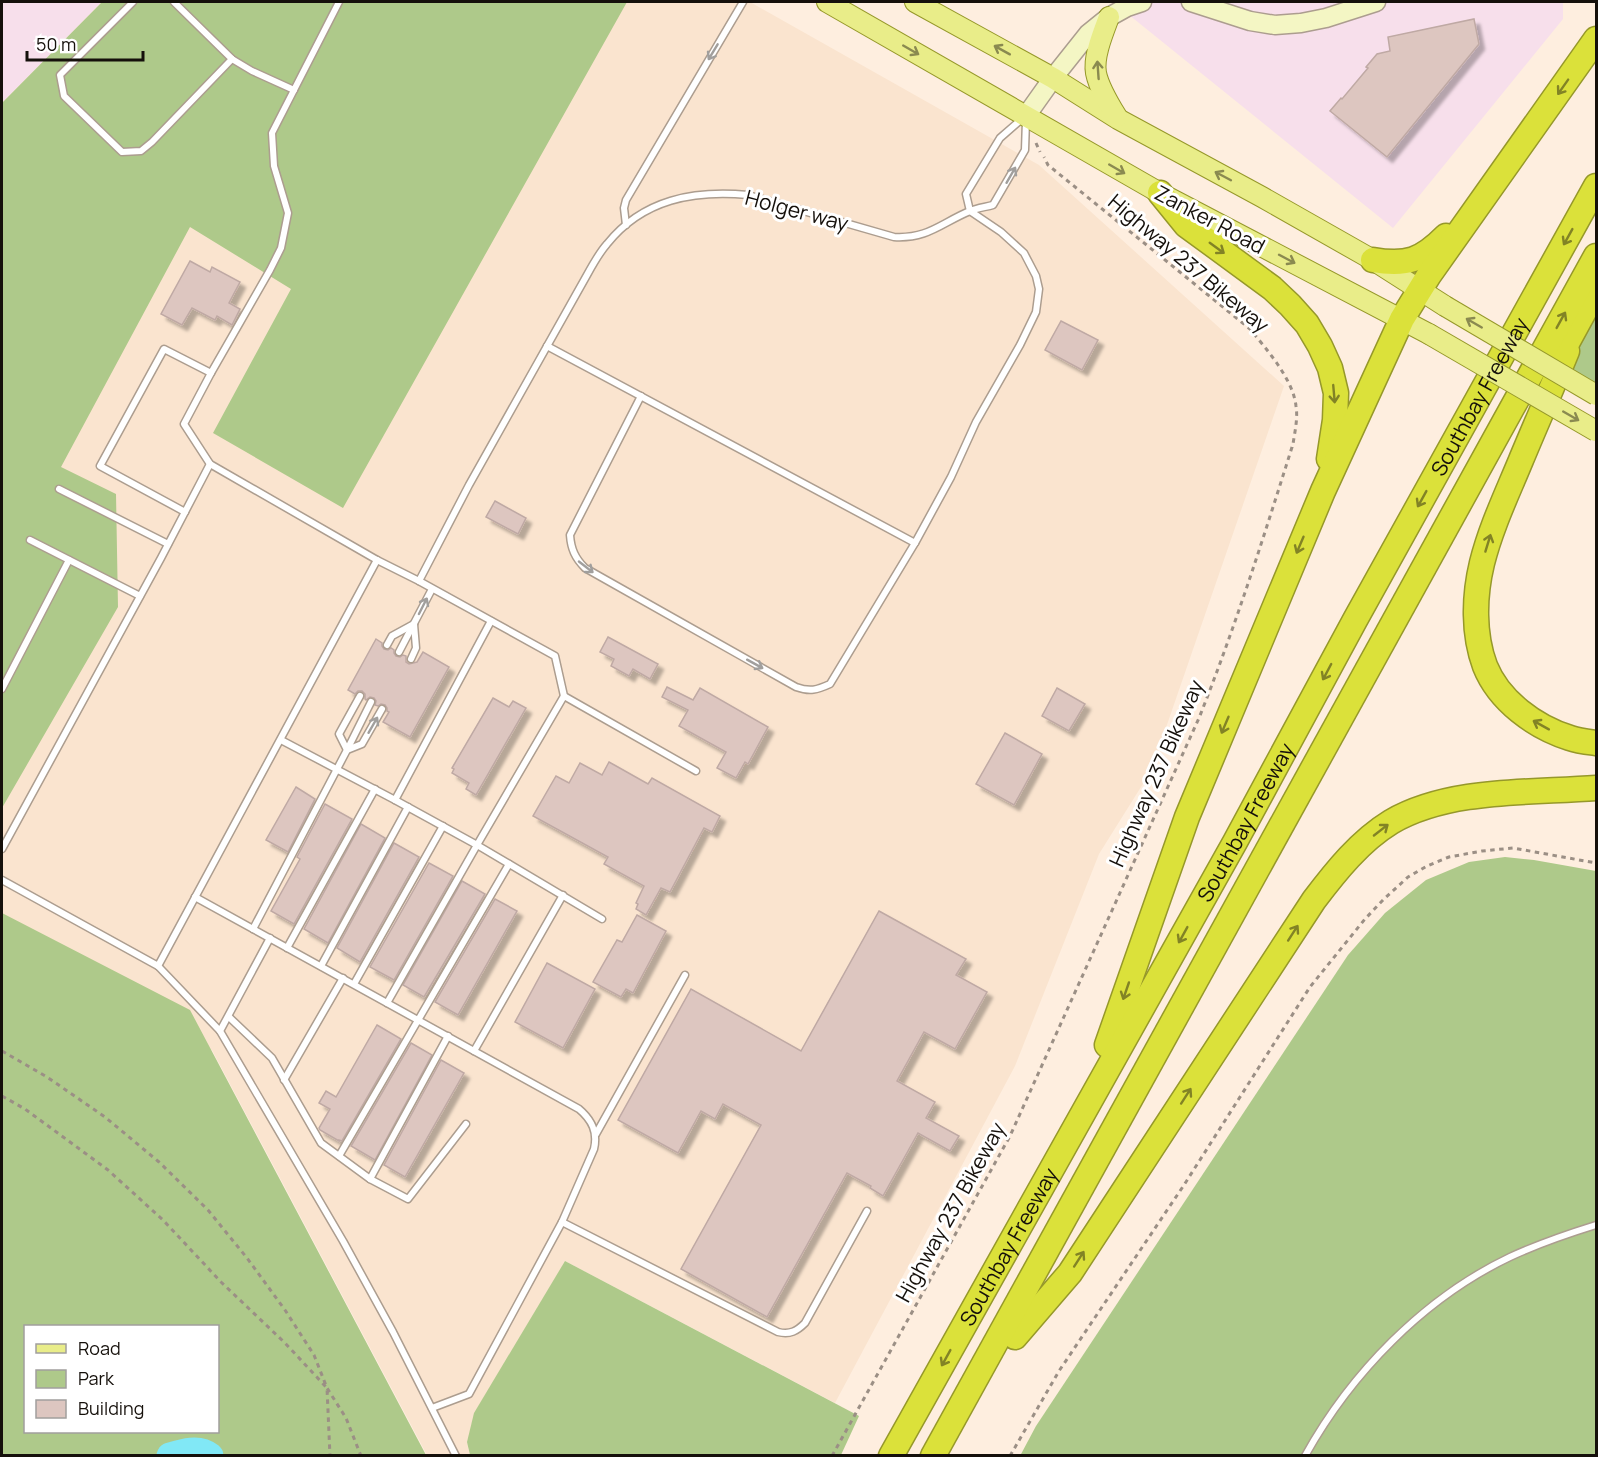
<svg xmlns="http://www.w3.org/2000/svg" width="1598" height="1457" font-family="Manrope,sans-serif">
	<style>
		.commercial { fill: #f7dfeb }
		.built { fill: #fae4cf }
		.green { fill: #aec98a; fill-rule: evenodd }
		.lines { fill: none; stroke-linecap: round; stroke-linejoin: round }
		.river { stroke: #81e8f6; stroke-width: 27 }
		.building { fill: #ddc6c0; stroke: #bfa9a4; stroke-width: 1.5; filter: url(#shadow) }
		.lane-casing { stroke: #ac9d8f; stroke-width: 9 }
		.secondary-casing { stroke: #ac9d8f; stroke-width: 21 }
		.primary-casing { stroke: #96982a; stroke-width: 22 }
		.highway-casing { stroke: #96982a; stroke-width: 27 }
		.path { stroke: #9b8f85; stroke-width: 3; stroke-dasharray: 4.5 4.5; stroke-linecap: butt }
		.lane { stroke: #fff; stroke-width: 6 }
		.secondary { stroke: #f4f6c4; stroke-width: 18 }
		.primary { stroke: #e9ed89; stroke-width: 20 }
		.highway { stroke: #dbe13a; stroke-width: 24 }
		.primary-bridge-casing { stroke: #96982a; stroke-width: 22; stroke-linecap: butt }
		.primary-bridge { stroke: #e9ed89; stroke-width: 20 }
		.oneway { stroke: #8a8a50 }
		.oneway2 { stroke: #a19f9d }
		.oneway3 { stroke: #828325 }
		.labels { text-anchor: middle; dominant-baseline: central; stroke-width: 6; stroke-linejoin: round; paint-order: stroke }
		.street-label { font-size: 21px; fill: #15100b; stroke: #fff }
	</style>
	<defs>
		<filter id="shadow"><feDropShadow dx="5.5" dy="5.5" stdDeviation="1.5" flood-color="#0004"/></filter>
	</defs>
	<rect width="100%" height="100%" fill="#feeedf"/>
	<!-- commercial -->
	<g class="commercial">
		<polygon points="2,2 102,2 2,103"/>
		<polygon points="1113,2 1563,2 1563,19 1393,228"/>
	</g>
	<!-- built -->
	<polygon class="built" points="102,2 750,2 1039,165 1284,386 1151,771 1099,854 1015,1066 835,1403 565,1261 467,1442 470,1455 427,1455 212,1050 2,946 2,103"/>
	<!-- green -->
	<g class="green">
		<polygon points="102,2 627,2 343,508 213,433 291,289 190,227 61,467 116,494 118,607 2,808 2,103"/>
		<polygon points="1596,294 1596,384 1559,361"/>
		<polygon points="1505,857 1534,860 1596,871 1596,1455 1020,1456 1036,1426 1348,955 1385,913 1426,880 1469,862"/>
		<path d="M 2,913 L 190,1010 L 426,1455 L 2,1455 ZM 218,1326 L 218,1432 L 26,1432 L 26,1326 Z"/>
		<polygon points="565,1261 859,1416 841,1455 470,1455 467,1442 474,1413"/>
	</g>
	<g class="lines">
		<!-- river -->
		<path class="river" d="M 170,1456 C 183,1452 199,1447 210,1456"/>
	</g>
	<!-- building -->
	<g class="building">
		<polygon points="1474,19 1479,44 1387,157 1330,111 1341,98 1342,99 1368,68 1366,67 1377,54 1390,51 1388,37"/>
		<polygon points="190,261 210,272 212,267 240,282 229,303 240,309 232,325 217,316 215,320 192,308 182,325 161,314"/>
		<polygon points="1061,321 1098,340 1082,370 1045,350"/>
		<polygon points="495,501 526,518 518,534 486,517"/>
		<polygon points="608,637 658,664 650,679 633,669 629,676 611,666 614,659 600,652"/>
		<polygon points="376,639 382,643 382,646 384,649 388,650 391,648 394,650 394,653 396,656 400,657 403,655 406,656 406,662 409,664 417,662 423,652 449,667 410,737 383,722 389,712 387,711 387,708 385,705 381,704 378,706 375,705 376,701 374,698 370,697 366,700 365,699 365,694 362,691 358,691 355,694 348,690"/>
		<polygon points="667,687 693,700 700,688 768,727 748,764 745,762 736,778 717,768 726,752 679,726 688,710 662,697"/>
		<polygon points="1057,688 1085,704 1069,731 1042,716"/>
		<polygon points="493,698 509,707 513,701 526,708 476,795 466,789 469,783 452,773 454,769 452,768"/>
		<polygon points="1005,733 1042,754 1014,805 976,784"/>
		<polygon points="609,762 648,784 652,778 720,816 712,832 704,828 670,892 661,888 646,915 636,909 638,904 636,903 644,886 604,864 608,857 533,816 556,776 569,783 580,763 602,775"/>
		<polygon points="296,787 315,799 288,852 266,840"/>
		<polygon points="325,804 352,819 294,924 271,911 300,859 297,857"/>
		<polygon points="361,824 385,838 328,943 304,929"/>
		<polygon points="394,843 419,857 360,962 337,948"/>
		<polygon points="429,863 453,876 394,980 370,967"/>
		<polygon points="462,881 485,894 424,997 403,985"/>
		<polygon points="495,899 517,911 458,1015 435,1002"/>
		<polygon points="879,911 966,959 956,975 987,992 955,1049 924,1032 897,1081 935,1102 926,1118 959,1136 950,1151 918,1133 883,1196 870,1188 871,1186 847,1173 767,1317 681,1269 761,1125 723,1104 715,1119 701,1111 678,1153 618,1120 691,989 801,1051"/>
		<polygon points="637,915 666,931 633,993 626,989 621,997 593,982 617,940 622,942"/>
		<polygon points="547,963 595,989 563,1048 515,1022"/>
		<polygon points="377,1025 401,1039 342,1141 339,1140 339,1141 320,1130 319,1128 330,1109 319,1103 326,1091 336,1097"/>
		<polygon points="411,1043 432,1055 375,1160 351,1146"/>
		<polygon points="441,1060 464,1073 405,1177 384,1165"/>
	</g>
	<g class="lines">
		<defs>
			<g id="lane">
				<polyline points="133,2 60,75 64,96 122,152 141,151 152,142 232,59"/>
				<polyline points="174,2 232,59 252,71 294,90"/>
				<polyline points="339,2 272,133 274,166 288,213 281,248 270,270 211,373 184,424 210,464 377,560 419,581 555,656 564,696 696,771"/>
				<polyline points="970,211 966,194 1000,138 1023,118"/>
				<polyline points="626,225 624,208 626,200 743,2"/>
				<polyline points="547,346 915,543"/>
				<path d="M 641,396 L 570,535 C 571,549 575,558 585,568 L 796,687 C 810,692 817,690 830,684 L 915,543 L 951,477 L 976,422 L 1020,345 L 1036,312 L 1039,289 L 1036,276 L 1024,253 L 1001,232 L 970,211"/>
				<polyline points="59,489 168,544"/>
				<polyline points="185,512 100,466 164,349 211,373"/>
				<polyline points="30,540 140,596"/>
				<path d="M 419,581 L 469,485 L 587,275 C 593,264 599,253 607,244 C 643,199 694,190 748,195 L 894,237 C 928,239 941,223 970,211 C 977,208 986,207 993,205 L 1025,150 L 1026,120"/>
				<polyline points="387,645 392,636 414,624"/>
				<polyline points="399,652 432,589"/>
				<polyline points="411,659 416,648 414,624"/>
				<polyline points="2,689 69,560"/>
				<polyline points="564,696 477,845 602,919"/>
				<polyline points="281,740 395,800"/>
				<polyline points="347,750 339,734 360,696"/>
				<polyline points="347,750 371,702"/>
				<polyline points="2,849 161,558 210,464"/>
				<polyline points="2,880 158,966 377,560"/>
				<path d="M 195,897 L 579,1109 C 592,1120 598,1132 594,1149 L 562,1222 L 778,1332 C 790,1335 797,1331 805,1323 L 867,1211"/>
				<polyline points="253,929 347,750 362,744 382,709"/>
				<polyline points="270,938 220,1031 343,1241 393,1332 456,1456"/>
				<polyline points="287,948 375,789"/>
				<polyline points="158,966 220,1031"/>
				<polyline points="321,966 408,807"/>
				<polyline points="354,984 443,826"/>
				<polyline points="387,1003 477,845 395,800 491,621"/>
				<polyline points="229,1017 272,1058 321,1143 370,1179 408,1199 466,1124"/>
				<polyline points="474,1051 563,895"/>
				<polyline points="284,1080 343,978"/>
				<polyline points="596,1134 685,975"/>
				<polyline points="339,1156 509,864"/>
				<polyline points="370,1179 448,1036"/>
				<polyline points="432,1408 469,1394 562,1222"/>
				<path d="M 1305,1456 C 1351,1373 1424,1298 1510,1257 C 1538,1244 1567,1234 1596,1225"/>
			</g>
			<g id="secondary">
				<polyline points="1191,2 1250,21 1275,25 1301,23 1326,18 1376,2"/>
				<polyline points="1026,116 1053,78 1088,34 1109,17 1127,7 1142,2"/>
			</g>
			<g id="primary">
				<polyline points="827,2 1160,193 1429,334"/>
				<polyline points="915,2 1053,78 1118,119 1262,197 1373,260 1445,306"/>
				<path d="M 1109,17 C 1103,33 1093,57 1096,73 C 1099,88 1109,104 1117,117"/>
			</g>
			<g id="highway">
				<polyline points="1160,193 1186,225 1272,288 1290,305 1307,324 1320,346 1330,368 1336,393 1335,420 1329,459"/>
				<path d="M 1373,260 C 1407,266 1422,260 1446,236"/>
				<path d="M 1567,351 C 1552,388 1536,424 1521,460 C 1507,494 1491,527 1482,563 C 1474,596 1473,634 1485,666 C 1499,701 1535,727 1570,738 C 1578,741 1588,742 1596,743"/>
				<polyline points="1555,365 1596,290"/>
				<polyline points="1107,1045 1187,817 1323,491 1402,319 1429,275 1596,39"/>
				<path d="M 1015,1337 L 1070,1273 L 1314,900 C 1336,871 1360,841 1391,822 C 1449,788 1531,793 1596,788"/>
				<path id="s1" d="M 891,1456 L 1235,842 L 1355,620 L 1596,186"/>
				<polyline points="933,1456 1596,256"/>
			</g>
		</defs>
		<!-- lane casing -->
		<use href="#lane" class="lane-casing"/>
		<!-- secondary casing -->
		<use href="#secondary" class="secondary-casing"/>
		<!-- primary casing -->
		<use href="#primary" class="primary-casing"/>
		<!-- highway casing -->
		<use href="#highway" class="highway-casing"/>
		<!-- path -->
		<g class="path">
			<polyline points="1036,143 1040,152"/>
			<polyline points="2,1051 47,1077 105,1117 159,1162 208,1210 247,1258 285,1310 314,1355 327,1388 346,1418 361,1456"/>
			<polyline points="2,1096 25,1109 108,1170 163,1220 221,1282 285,1343 327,1388 330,1456"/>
			<path d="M 832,1456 L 1010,1136 L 1199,718 C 1235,628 1264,536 1293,444 C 1295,431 1298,418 1296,406 C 1293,379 1267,350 1250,329 L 1048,165 L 1044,157"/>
			<polyline points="1010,1456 1059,1371 1184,1185 1310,987 1365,919 1384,899 1408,877 1427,866 1449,857 1482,851 1513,848 1596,863"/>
		</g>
		<!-- lane -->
		<use href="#lane" class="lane"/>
		<!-- secondary -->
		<use href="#secondary" class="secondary"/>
		<!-- primary -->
		<use href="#primary" class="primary"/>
		<!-- highway -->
		<use href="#highway" class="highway"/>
		<defs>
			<g id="primary-bridge">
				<polyline points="1445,306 1596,395"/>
				<polyline points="1429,334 1596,431"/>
			</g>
		</defs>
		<!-- primary-bridge casing -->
		<use href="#primary-bridge" class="primary-bridge-casing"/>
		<!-- primary-bridge -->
		<use href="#primary-bridge" class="primary-bridge"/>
	</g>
	<!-- one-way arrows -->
	<defs><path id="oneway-shaft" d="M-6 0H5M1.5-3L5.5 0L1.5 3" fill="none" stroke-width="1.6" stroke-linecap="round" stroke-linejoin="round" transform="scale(1.5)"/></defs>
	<g class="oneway">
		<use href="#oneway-shaft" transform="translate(911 50) rotate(30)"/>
		<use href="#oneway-shaft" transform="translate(1002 50) rotate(-151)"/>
		<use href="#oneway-shaft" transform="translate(1098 70) rotate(-94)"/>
		<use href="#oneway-shaft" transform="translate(1117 169) rotate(30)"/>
		<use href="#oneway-shaft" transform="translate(1223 176) rotate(-152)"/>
		<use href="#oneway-shaft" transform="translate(1287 259) rotate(28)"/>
		<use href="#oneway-shaft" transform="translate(1474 323) rotate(-150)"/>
		<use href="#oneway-shaft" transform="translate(1571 416) rotate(30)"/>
	</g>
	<g class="oneway2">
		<use href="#oneway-shaft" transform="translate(713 52) rotate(121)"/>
		<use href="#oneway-shaft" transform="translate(1011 175) rotate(-60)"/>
		<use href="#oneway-shaft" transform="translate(586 567) rotate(38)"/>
		<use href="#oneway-shaft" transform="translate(423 606) rotate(-63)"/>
		<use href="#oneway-shaft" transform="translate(755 664) rotate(29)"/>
		<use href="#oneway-shaft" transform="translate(373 725) rotate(-60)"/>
	</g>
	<g class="oneway3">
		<use href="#oneway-shaft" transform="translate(1563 87) rotate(125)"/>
		<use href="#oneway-shaft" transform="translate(1568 237) rotate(119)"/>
		<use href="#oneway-shaft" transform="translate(1217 248) rotate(36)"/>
		<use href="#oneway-shaft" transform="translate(1561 320) rotate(-61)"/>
		<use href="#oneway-shaft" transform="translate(1334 394) rotate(85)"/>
		<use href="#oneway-shaft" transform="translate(1422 499) rotate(119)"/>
		<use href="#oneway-shaft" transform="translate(1488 543) rotate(-73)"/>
		<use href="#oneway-shaft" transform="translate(1300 545) rotate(113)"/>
		<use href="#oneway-shaft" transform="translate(1327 672) rotate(118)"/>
		<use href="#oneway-shaft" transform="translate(1225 725) rotate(113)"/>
		<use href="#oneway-shaft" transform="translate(1541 725) rotate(-151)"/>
		<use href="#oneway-shaft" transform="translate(1381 830) rotate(-38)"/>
		<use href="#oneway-shaft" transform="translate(1293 933) rotate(-57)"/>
		<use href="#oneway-shaft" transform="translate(1183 935) rotate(119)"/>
		<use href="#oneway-shaft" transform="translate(1126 991) rotate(109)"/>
		<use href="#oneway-shaft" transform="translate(1186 1096) rotate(-57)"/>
		<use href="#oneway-shaft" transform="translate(1079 1259) rotate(-57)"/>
		<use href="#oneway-shaft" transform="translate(946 1358) rotate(119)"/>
	</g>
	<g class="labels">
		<!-- street labels -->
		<g class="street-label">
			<text transform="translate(797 210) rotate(15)">Holger way</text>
			<text transform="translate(1210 219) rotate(28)">Zanker Road</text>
			<text transform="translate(1189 263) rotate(40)">Highway 237 Bikeway</text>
			<text stroke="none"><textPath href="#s1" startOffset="1212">Southbay Freeway</textPath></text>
			<text transform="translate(1156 773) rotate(-66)">Highway 237 Bikeway</text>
			<text stroke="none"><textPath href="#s1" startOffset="726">Southbay Freeway</textPath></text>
			<text transform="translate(950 1212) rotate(-61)">Highway 237 Bikeway</text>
			<text stroke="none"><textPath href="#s1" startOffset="240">Southbay Freeway</textPath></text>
		</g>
	</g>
	<!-- border -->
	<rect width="1598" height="1457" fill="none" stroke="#15100b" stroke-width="6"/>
	<!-- legend -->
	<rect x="24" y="1325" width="195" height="108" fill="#ffffff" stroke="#a19f9d" stroke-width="1.5"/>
	<rect x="36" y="1344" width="30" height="9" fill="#e9ed89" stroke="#a19f9d" stroke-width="1.5"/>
	<text x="78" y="1355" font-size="18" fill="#15100b">Road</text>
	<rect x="36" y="1370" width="30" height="18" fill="#aec98a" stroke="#a19f9d" stroke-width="1.5"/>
	<text x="78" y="1385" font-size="18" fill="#15100b">Park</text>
	<rect x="36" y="1400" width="30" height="18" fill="#ddc6c0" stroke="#a19f9d" stroke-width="1.5"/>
	<text x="78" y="1415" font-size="18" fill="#15100b">Building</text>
	<!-- scale -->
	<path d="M27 51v9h116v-9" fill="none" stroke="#15100b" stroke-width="3"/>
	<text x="36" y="51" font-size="18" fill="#15100b" stroke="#ffffff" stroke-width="4.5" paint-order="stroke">50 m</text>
</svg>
